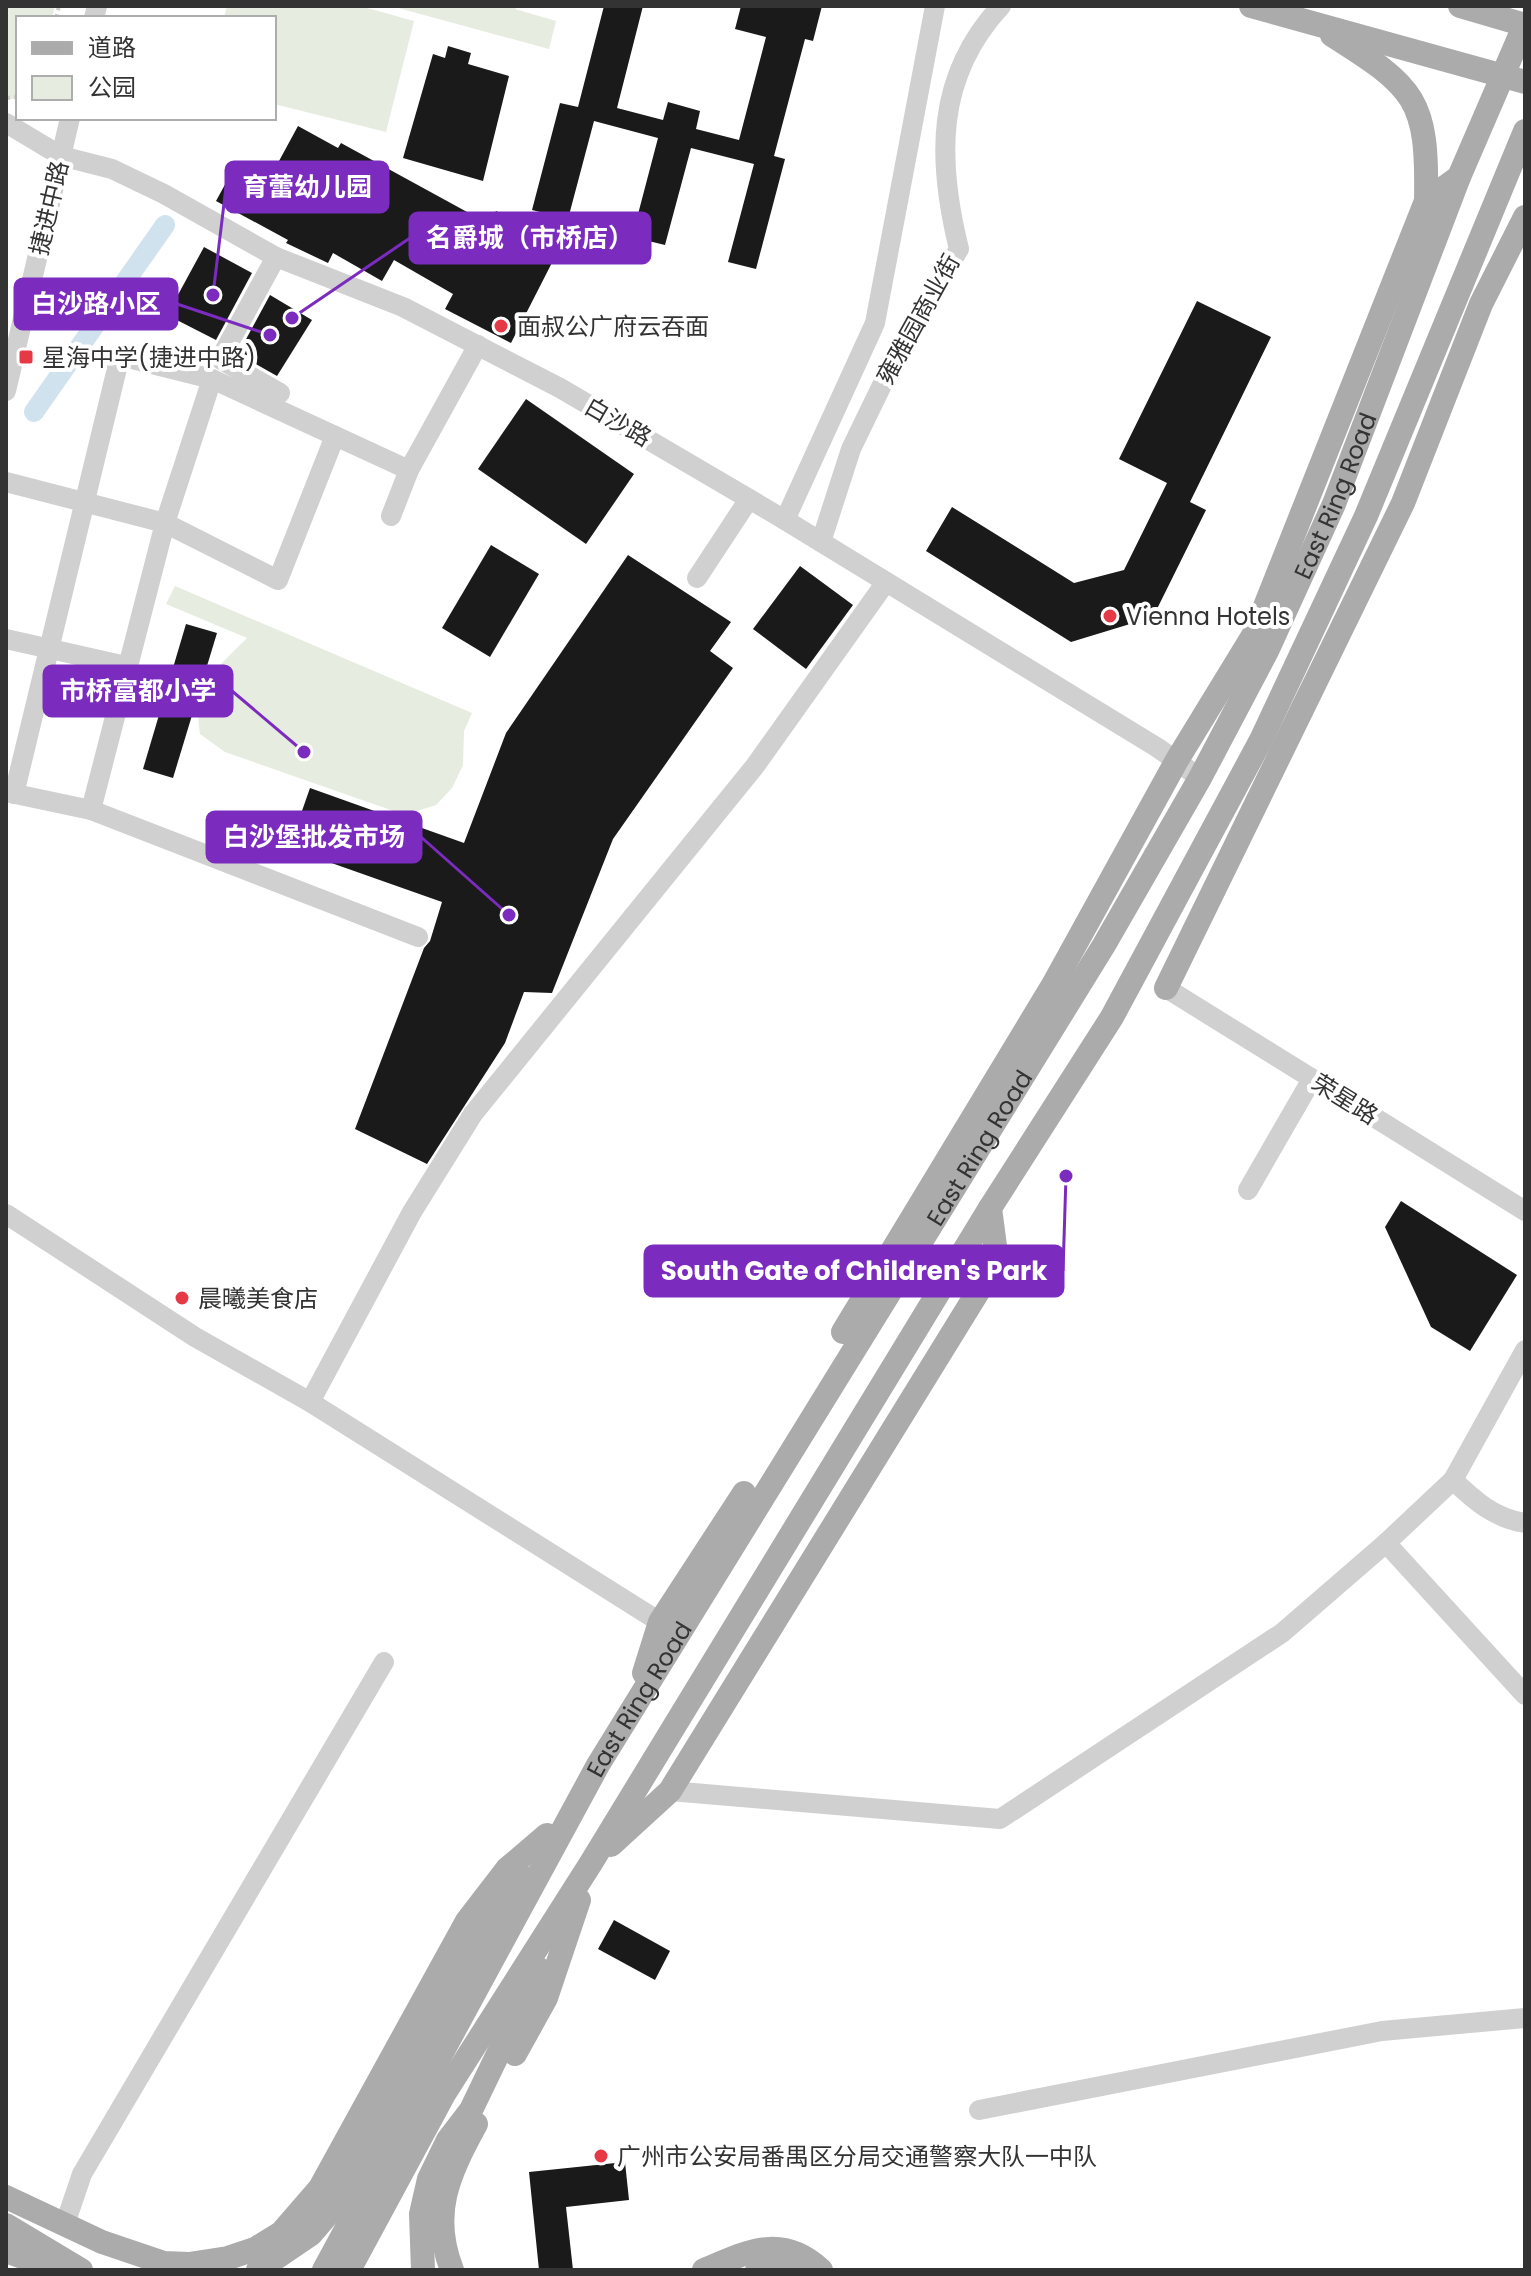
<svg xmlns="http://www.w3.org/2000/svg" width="1531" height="2276" font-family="Poppins,'Noto Sans SC',sans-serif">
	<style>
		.green { fill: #e6ecdf }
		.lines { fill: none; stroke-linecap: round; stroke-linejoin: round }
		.canal { stroke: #cfe2ee; stroke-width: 20 }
		.building { fill: #1a1a1a }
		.path { stroke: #cdcdcd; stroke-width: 4; stroke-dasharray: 4 4; stroke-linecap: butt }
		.minor { stroke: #d0d0d0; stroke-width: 20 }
		.major { stroke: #ababab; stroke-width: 24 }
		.poi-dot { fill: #e63946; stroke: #fff; stroke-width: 3 }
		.labels { text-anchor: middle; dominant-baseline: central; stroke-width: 8; stroke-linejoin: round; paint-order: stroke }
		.street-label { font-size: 24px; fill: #333; stroke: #fff }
		.poi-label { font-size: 24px; fill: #333; stroke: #fff; text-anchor: start }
		.leader { fill: none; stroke: #7b2cbf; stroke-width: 3 }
		.callout-dot { fill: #7b2cbf; stroke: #fff; stroke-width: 3 }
		.callout { fill: #7b2cbf; stroke: #7b2cbf; stroke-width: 3 }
		.callout-label { font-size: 26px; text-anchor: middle; font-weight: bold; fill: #fff }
	</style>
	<rect width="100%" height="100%" fill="#fff"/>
	<!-- green -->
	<g class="green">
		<polygon points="6,6 55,6 52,18 18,18 17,99 6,99"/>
		<polygon points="227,6 360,6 414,21 386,132 274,104 274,18 224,18"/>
		<polygon points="391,6 518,6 515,9 556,21 549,49"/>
		<path d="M 175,586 L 472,713 L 464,731 L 463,765 L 452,788 L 436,805 L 405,815 L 225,752 L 200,734 C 192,684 216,670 247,638 L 166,604 Z"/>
	</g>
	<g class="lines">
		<!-- canal -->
		<polyline class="canal" points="34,412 165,225"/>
	</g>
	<!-- building -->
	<g class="building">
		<polygon points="604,6 643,6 617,108 663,120 668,102 700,111 696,129 739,140 766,37 735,29 741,6 822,6 813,41 805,39 774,156 785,159 756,269 728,262 754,164 691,148 665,245 632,237 658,138 594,121 568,219 532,210 560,103 578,107"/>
		<polygon points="448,46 471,53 468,64 509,76 483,181 403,158 433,54 445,58"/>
		<polygon points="298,126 338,148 341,143 489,224 496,211 561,245 511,343 445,309 453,294 394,260 382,281 333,253 328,263 286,243 288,240 216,201 234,168 266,185"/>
		<polygon points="204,247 252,273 216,340 167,315"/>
		<polygon points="270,295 312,320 277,376 238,354"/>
		<polygon points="1197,301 1271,337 1190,502 1206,510 1153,617 1071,642 926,551 952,507 1074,583 1124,570 1167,483 1119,459"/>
		<polygon points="526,399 634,474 586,544 478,469"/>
		<polygon points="491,545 539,574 490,657 442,628"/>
		<polygon points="628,555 731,622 710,651 733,668 613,839 552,993 524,992 505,1043 427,1164 355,1129 424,948 430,941 442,902 289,848 310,788 464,843 506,733"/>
		<polygon points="800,566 853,605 806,669 753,629"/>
		<polygon points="186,624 217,633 173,778 143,769"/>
		<polygon points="1401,1201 1517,1275 1470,1351 1431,1327 1385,1227"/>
		<polygon points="614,1920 670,1951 655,1980 598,1949"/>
		<polygon points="625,2162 629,2200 566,2207 573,2270 539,2270 529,2172"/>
	</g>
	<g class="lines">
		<!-- path -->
		<g class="path">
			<polyline points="56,18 59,6"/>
			<polyline points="6,98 18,97"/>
		</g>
		<!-- minor -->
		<g class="minor">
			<polyline points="94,18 97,6"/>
			<polyline points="6,123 61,156 112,169 164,194 276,257 403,307 560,388 785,520 1158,748 1200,778"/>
			<polyline points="276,257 220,359 280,393"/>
			<polyline points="6,391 70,118"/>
			<polyline points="6,482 165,523 212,379 409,470 478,345"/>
			<polyline points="391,516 409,470"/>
			<polyline points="785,520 875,323 935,6"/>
			<path d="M 821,542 L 851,449 L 899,350 L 959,249 C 937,160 935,77 1001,6"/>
			<polyline points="697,578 749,499"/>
			<polyline points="6,639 126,666"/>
			<polyline points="6,792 91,810 418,937"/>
			<polyline points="14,794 120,356 212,379"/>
			<polyline points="91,810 165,523 278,580 335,436"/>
			<polyline points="1166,988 1525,1211"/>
			<polyline points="1248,1190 1312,1079"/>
			<polyline points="6,1214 195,1337 310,1402 671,1629"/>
			<polyline points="310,1402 412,1212 473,1114 755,766 886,582"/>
			<path d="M 1453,1480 C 1475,1501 1494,1518 1525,1523"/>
			<polyline points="1386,1543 1525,1695"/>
			<polyline points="670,1791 1000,1819 1282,1633 1386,1543 1453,1480 1525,1350"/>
			<polyline points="979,2110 1382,2031 1525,2018"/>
			<polyline points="65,2224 82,2174 384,1662"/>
		</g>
		<!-- major -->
		<g class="major">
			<polyline points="1251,6 1525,82"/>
			<polyline points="1460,6 1525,25"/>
			<path d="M 1332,35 C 1416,88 1428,99 1426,201"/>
			<polyline points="1166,988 1403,503 1481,304 1525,217"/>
			<polyline points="843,1332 1053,985 1177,760 1254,634 1426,201 1459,177"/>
			<polyline points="644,1673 660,1622 744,1493"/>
			<polyline points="611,1845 670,1791 997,1261 990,1208"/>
			<polyline points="515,2054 546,1998 579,1900"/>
			<polyline points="6,2197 102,2242 164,2263 189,2264 228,2258 255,2249 281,2233 320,2188 467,1921 507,1869 547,1835"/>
			<polyline points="6,2225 81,2270"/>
			<polyline points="6,2251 58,2270"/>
			<polyline points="258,2270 311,2234 335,2206 481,1936 519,1874"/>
			<path id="s1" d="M 324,2270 L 598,1765 L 1104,945 L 1200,778 L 1267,651 L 1334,504 L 1459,177 L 1525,24"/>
			<polyline points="349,2270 444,2094 591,1863 990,1208 1112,1017 1261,740 1366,516 1525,131"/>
			<polyline points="423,2270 421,2214 429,2179 448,2140 471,2110 539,1969"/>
			<path d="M 452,2270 C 430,2214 448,2175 476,2124"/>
			<path d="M 704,2270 C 748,2252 781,2233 821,2270"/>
			<polyline points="757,2270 788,2266 806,2270"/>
		</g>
	</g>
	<!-- markers -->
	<g class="poi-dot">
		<circle cx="501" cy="326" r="8"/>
		<rect x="18" y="349" width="16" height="16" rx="4"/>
		<circle cx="1110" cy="616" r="8"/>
		<circle cx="182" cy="1298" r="8"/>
		<circle cx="601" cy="2156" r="8"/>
	</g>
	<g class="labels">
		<!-- street labels -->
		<g class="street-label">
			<text transform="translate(49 208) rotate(-77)">捷进中路</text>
			<text transform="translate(918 319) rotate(-61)">雍雅园商业街</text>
			<text transform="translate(618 422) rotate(30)">白沙路</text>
			<text stroke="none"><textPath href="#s1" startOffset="2044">East Ring Road</textPath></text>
			<text transform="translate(1345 1099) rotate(32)">荣星路</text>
			<text stroke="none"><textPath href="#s1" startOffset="1300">East Ring Road</textPath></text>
			<text stroke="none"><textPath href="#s1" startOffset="652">East Ring Road</textPath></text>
		</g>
		<!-- poi labels -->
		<g class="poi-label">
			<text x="517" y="326">面叔公广府云吞面</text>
			<text x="42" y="357">星海中学(捷进中路)</text>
			<text x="1126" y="616">Vienna Hotels</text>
			<text x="198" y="1298">晨曦美食店</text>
			<text x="617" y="2156">广州市公安局番禺区分局交通警察大队一中队</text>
		</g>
	</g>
	<!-- callouts -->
	<path class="leader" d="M213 295L226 187M292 318L410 238M270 335L177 304M304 752L232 691M509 915L421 837M1066 1176L1063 1271"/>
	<g class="callout-dot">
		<circle cx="213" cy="295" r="8"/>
		<circle cx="292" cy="318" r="8"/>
		<circle cx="270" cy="335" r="8"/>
		<circle cx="304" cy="752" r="8"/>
		<circle cx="509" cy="915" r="8"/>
		<circle cx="1066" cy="1176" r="8"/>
	</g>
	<g class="callout">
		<rect x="226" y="162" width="162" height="50" rx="8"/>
		<rect x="410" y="213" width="240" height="50" rx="8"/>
		<rect x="15" y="279" width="162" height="50" rx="8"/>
		<rect x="44" y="666" width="188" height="50" rx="8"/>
		<rect x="207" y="812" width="214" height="50" rx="8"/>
		<rect x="645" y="1246" width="418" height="50" rx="8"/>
	</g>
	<g class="callout-label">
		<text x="307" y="196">育蕾幼儿园</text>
		<text x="530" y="247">名爵城（市桥店）</text>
		<text x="96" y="313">白沙路小区</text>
		<text x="138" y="700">市桥富都小学</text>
		<text x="314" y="846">白沙堡批发市场</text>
		<text x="854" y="1280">South Gate of Children's Park</text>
	</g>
	<!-- border -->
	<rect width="1531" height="2276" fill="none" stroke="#333333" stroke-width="16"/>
	<!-- legend -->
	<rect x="16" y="16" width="260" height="104" fill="#ffffff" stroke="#adadad" stroke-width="2"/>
	<rect x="32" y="42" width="40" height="12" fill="#ababab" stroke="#adadad" stroke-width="2"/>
	<text x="88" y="56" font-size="24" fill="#333333">道路</text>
	<rect x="32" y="76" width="40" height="24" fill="#e6ecdf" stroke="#adadad" stroke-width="2"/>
	<text x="88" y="96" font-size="24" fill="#333333">公园</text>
</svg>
